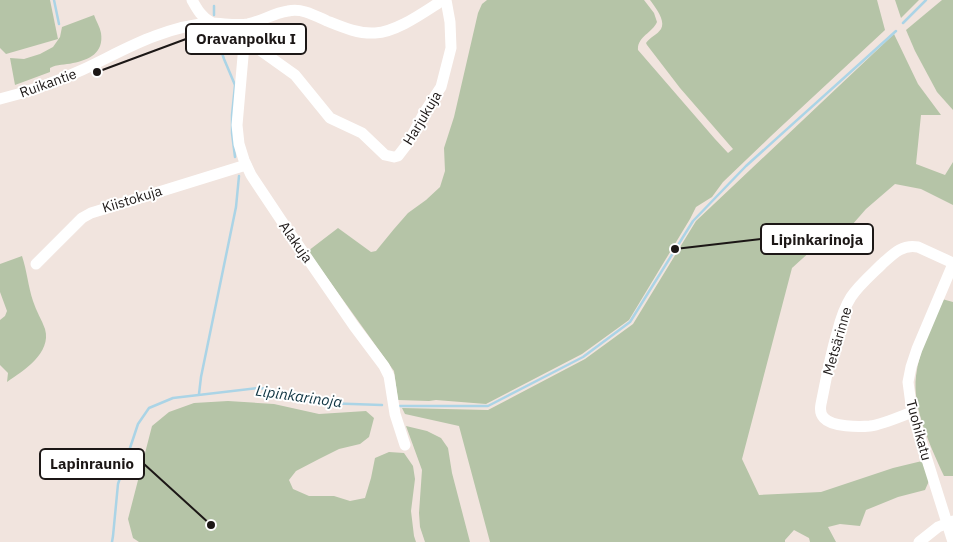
<svg xmlns="http://www.w3.org/2000/svg" width="953" height="542" font-family="'IBM Plex Sans',sans-serif">
	<style>
		.green { fill: #b5c4a7 }
		.lines { fill: none; stroke-linecap: round; stroke-linejoin: round }
		.stream { stroke: #abd4e6; stroke-width: 2.5 }
		.minor { stroke: #fff; stroke-width: 11 }
		.labels { text-anchor: middle; dominant-baseline: central; stroke-width: 4; stroke-linejoin: round; paint-order: stroke }
		.street-label { font-size: 14px; fill: #1c1716; stroke: #fff }
		.water-label { font-size: 15px; font-style: italic; fill: #0d3240; stroke: #fff }
		.leader { fill: none; stroke: #1c1716; stroke-width: 2 }
		.callout-dot { fill: #1c1716; stroke: #fff; stroke-width: 2 }
		.callout { fill: #fff; stroke: #1c1716; stroke-width: 2 }
		.callout-label { font-size: 15px; text-anchor: middle; font-weight: bold; fill: #1c1716 }
	</style>
	<rect width="100%" height="100%" fill="#f1e4de"/>
	<!-- green -->
	<g class="green">
		<polygon points="0,0 50,0 58,39 6,54 0,48"/>
		<path d="M 487,0 L 644,0 L 654,13 L 657,22 C 652,33 637,37 638,50 L 715,139 L 728,153 L 733,149 L 680,88 L 647,45 L 646,43 C 650,37 657,35 661,29 C 666,20 655,7 650,0 L 877,0 L 885,30 L 771,136 L 723,182 L 712,197 L 696,207 L 690,219 L 629,320 L 582,354 L 486,404 L 436,400 L 429,401 L 398,400 L 394,371 L 308,251 L 338,228 L 371,252 L 376,251 L 394,229 L 408,213 L 426,200 L 440,187 L 445,171 L 444,148 L 454,117 L 478,13 L 482,4 Z"/>
		<polygon points="895,0 919,0 901,18"/>
		<polygon points="942,0 953,0 953,110 937,92 915,51 906,30"/>
		<path d="M 94,15 C 96,21 100,27 101,33 C 104,53 89,60 73,63 C 65,65 57,64 50,68 L 50,72 L 15,85 L 10,58 L 24,59 L 40,54 L 53,47 L 60,37 L 62,27 Z"/>
		<polygon points="894,34 918,84 941,115 921,115 916,164 945,175 953,162 953,205 921,189 895,184 866,209 845,233 813,249 792,268 742,459 759,495 821,492 893,468 922,461 929,481 925,490 898,497 866,510 860,526 840,524 828,527 836,542 810,542 809,538 794,530 785,540 785,542 490,542 459,426 405,414 402,408 488,410 585,359 633,324 696,221"/>
		<path d="M 22,256 C 27,271 28,286 33,301 C 36,311 42,320 45,329 C 52,353 23,371 7,382 L 8,373 L 0,365 L 0,320 L 5,316 L 7,311 L 0,292 L 0,264 Z"/>
		<path d="M 942,299 L 953,302 L 953,476 L 944,476 C 931,447 912,408 916,376 C 919,350 932,323 942,299 Z"/>
		<polygon points="228,401 274,404 319,414 366,411 374,418 369,437 360,444 339,449 319,459 296,471 289,480 293,489 309,496 334,496 350,501 365,498 371,478 375,458 389,452 404,453 413,466 415,479 411,511 414,536 416,542 139,542 133,538 128,519 152,426 169,412 194,403"/>
		<polygon points="406,426 427,431 441,438 448,448 452,473 470,542 425,542 420,527 419,513 422,470"/>
	</g>
	<g class="lines">
		<!-- stream -->
		<g class="stream">
			<polyline points="54,0 59,24"/>
			<polyline points="214,6 214,15"/>
			<polyline points="903,23 926,0"/>
			<polyline points="216,30 218,41 224,59 235,85 232,115 232,133 235,157"/>
			<polyline points="199,394 201,377 236,207 239,176"/>
			<polyline points="400,406 488,406 583,357 630,322 693,221 746,166 896,31"/>
			<polyline points="112,542 113,536 118,484 138,424 149,408 173,398 258,388 268,389 322,403 382,405"/>
		</g>
		<!-- minor -->
		<g class="minor">
			<path d="M 192,0 C 197,9 202,18 212,23"/>
			<polyline points="236,25 243,38 244,45 237,125 239,144 244,160 251,175 281,220 354,326 384,366 389,376 395,414 405,445"/>
			<polyline points="243,38 295,75 330,118 362,133 385,155 394,157 398,156 408,143 424,113 441,87 451,48 450,22 446,0"/>
			<path d="M 0,99 C 28,92 56,82 82,70 C 106,59 130,45 155,36 C 171,30 193,24 210,23 C 223,23 235,26 248,24 C 262,21 274,13 288,11 C 302,8 314,15 327,21 C 342,27 358,34 375,33 C 397,32 424,12 443,0"/>
			<polyline points="36,264 82,218 91,213 246,165"/>
			<path d="M 912,412 C 899,417 883,424 870,426 C 859,427 832,427 824,418 C 820,414 820,409 821,404 C 826,380 830,356 837,333 C 840,321 844,308 851,297 C 859,285 872,274 882,264 C 893,254 902,244 918,247 L 953,263"/>
			<polyline points="919,542 938,527 953,521"/>
			<polyline points="953,542 912,412 908,382 911,367 917,349 953,264"/>
		</g>
	</g>
	<g class="labels">
		<!-- street labels -->
		<g class="street-label">
			<text transform="translate(48 83) rotate(-20)">Ruikantie</text>
			<text transform="translate(422 118) rotate(-59)">Harjukuja</text>
			<text transform="translate(132 199) rotate(-17)">Kiistokuja</text>
			<text transform="translate(296 242) rotate(55)">Alakuja</text>
			<text transform="translate(837 341) rotate(-74)">Metsärinne</text>
			<text transform="translate(919 430) rotate(75)">Tuohikatu</text>
		</g>
		<!-- water labels -->
		<g class="water-label">
			<text transform="translate(299 396) rotate(8)">Lipinkarinoja</text>
		</g>
	</g>
	<!-- callouts -->
	<path class="leader" d="M97 72L186 39M675 249L761 239M211 525L144 464"/>
	<g class="callout-dot">
		<circle cx="97" cy="72" r="5"/>
		<circle cx="675" cy="249" r="5"/>
		<circle cx="211" cy="525" r="5"/>
	</g>
	<g class="callout">
		<rect x="186" y="24" width="120" height="30" rx="5"/>
		<rect x="761" y="224" width="112" height="30" rx="5"/>
		<rect x="40" y="449" width="104" height="30" rx="5"/>
	</g>
	<g class="callout-label">
		<text x="246" y="44">Oravanpolku I</text>
		<text x="817" y="245">Lipinkarinoja</text>
		<text x="92" y="469">Lapinraunio</text>
	</g>
</svg>
